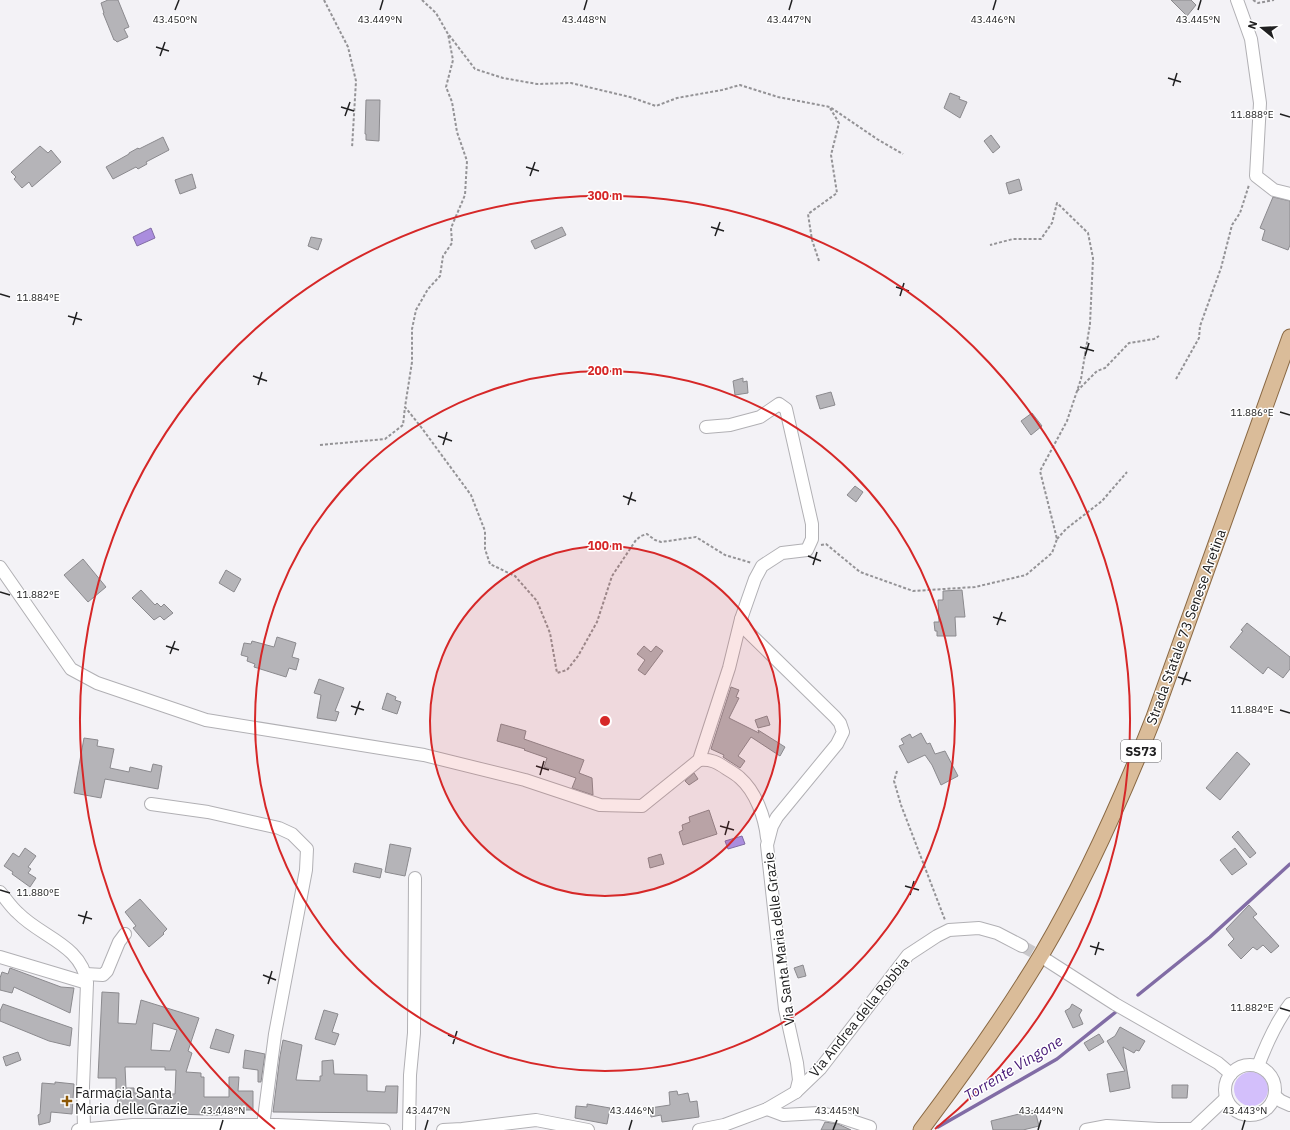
<svg xmlns="http://www.w3.org/2000/svg" width="1290" height="1130" font-family="'IBM Plex Sans',sans-serif">
	<style>
		.green { fill: #d3bffb }
		.water { fill: #aa8dde; stroke: #816ca5 }
		.lines { fill: none; stroke-linecap: round; stroke-linejoin: round }
		.stream { stroke: #816ca5; stroke-width: 3.5 }
		.building { fill: #b5b4b8; stroke: #8b8a8e; fill-rule: evenodd }
		.minor-tunnel { stroke: #c9c8cb; stroke-width: 12; stroke-dasharray: 12 6; stroke-linecap: butt }
		.minor-casing { stroke: #b1b0b4; stroke-width: 14 }
		.major-casing { stroke: #896843; stroke-width: 17 }
		.path { stroke: #949396; stroke-width: 2; stroke-dasharray: 3 2; stroke-linecap: butt }
		.minor { stroke: #fff; stroke-width: 12 }
		.major { stroke: #dabc99; stroke-width: 15 }
		.ticks { fill: none; stroke: #202021; stroke-width: 1.5 }
		.ring { fill: none; stroke: #d62828; stroke-width: 2 }
		.poi-dot { fill: #8c5705; stroke: #fff; stroke-width: 1.5 }
		.labels { text-anchor: middle; dominant-baseline: central; stroke-width: 3; stroke-linejoin: round; paint-order: stroke }
		.shield { fill: #fff; stroke: #636364; stroke-width: 1 }
		.shield-label { font-size: 13px; font-weight: bold; fill: #202021 }
		.street-label { font-size: 14px; fill: #202021; stroke: #fff }
		.poi-label { font-size: 14px; fill: #202021; stroke: #fff; text-anchor: start }
		.water-label { font-size: 15px; font-style: italic; fill: #441675; stroke: #fff }
		.ticks-label { font-size: 10px; text-anchor: middle; fill: #202021; stroke: #fff; stroke-width: 3; stroke-linejoin: round; paint-order: stroke }
		.centre { fill: #d62828; stroke: #fff; stroke-width: 2 }
		.ring-label { font-size: 12px; text-anchor: middle; font-weight: bold; fill: #d62828; stroke: #fff; stroke-width: 3; stroke-linejoin: round; paint-order: stroke }
	</style>
	<rect width="100%" height="100%" fill="#f3f2f6"/>
	<!-- green -->
	<circle class="green" cx="1251" cy="1089" r="17"/>
	<!-- water -->
	<g class="water">
		<polygon points="151,228 155,238 137,246 133,237"/>
		<polygon points="742,836 745,844 728,849 725,841"/>
	</g>
	<g class="lines">
		<!-- stream -->
		<g class="stream">
			<polyline points="1138,995 1210,937 1290,864"/>
			<polyline points="938,1127 1057,1059 1117,1011"/>
		</g>
	</g>
	<!-- building -->
	<g class="building">
		<polygon points="108,0 118,0 129,27 124,29 128,37 117,42 115,40 114,40 103,13 104,13 101,3"/>
		<polygon points="1171,0 1191,0 1196,5 1187,16"/>
		<polygon points="950,93 960,97 959,99 967,102 960,118 944,108"/>
		<polygon points="366,100 380,100 379,141 366,140 366,134 365,134"/>
		<polygon points="991,135 1000,147 993,153 984,141"/>
		<polygon points="163,137 169,150 146,162 147,164 138,169 136,167 113,179 106,167 129,154 129,153 138,148 139,149"/>
		<polygon points="40,146 48,153 51,150 61,162 32,187 29,182 22,188 14,179 16,177 11,172"/>
		<polygon points="192,174 196,188 180,194 175,180"/>
		<polygon points="1019,179 1022,190 1009,194 1006,183"/>
		<polygon points="1273,197 1290,201 1290,245 1288,250 1262,240 1265,230 1260,228"/>
		<polygon points="562,227 566,235 535,249 531,241"/>
		<polygon points="311,237 322,239 318,250 308,246"/>
		<polygon points="743,378 743,382 747,381 748,393 735,395 733,381"/>
		<polygon points="831,392 835,405 820,409 816,396"/>
		<polygon points="1032,413 1042,426 1031,435 1021,421"/>
		<polygon points="855,486 863,492 856,502 847,495"/>
		<polygon points="83,559 106,587 88,602 64,575"/>
		<polygon points="226,570 241,579 234,592 219,583"/>
		<polygon points="141,590 155,605 157,603 161,607 164,604 173,613 164,620 160,616 154,620 132,598"/>
		<polygon points="962,590 965,617 955,617 956,636 937,636 937,631 935,631 934,622 939,622 938,600 943,600 943,591"/>
		<polygon points="1247,623 1290,657 1290,669 1283,678 1268,667 1263,674 1230,647 1243,631 1241,630"/>
		<polygon points="277,637 296,643 292,657 299,659 296,670 289,668 286,677 254,667 255,664 247,661 248,657 241,655 244,643 251,644 252,641 274,647"/>
		<polygon points="644,646 651,652 656,646 663,651 645,675 638,670 645,660 637,654"/>
		<polygon points="319,679 344,688 335,711 339,712 336,721 317,718 321,695 314,693"/>
		<polygon points="731,687 739,690 736,697 739,698 729,718 759,733 758,730 785,747 780,756 751,737 738,756 745,761 740,768 723,757 724,755 711,749"/>
		<polygon points="387,693 396,697 395,700 401,702 397,714 382,709"/>
		<polygon points="767,716 770,725 758,728 755,720"/>
		<polygon points="501,724 526,731 524,739 584,760 579,773 592,778 593,795 572,788 576,778 544,767 547,758 524,750 525,749 497,741"/>
		<polygon points="921,733 927,744 930,743 935,754 945,751 958,776 941,785 932,765 925,755 908,763 899,746 904,744 901,739 910,734 912,738"/>
		<polygon points="84,738 98,740 97,746 114,749 110,768 129,772 130,767 151,772 153,764 162,766 158,789 105,779 101,798 74,793"/>
		<polygon points="1237,752 1250,764 1220,800 1206,788"/>
		<polygon points="694,773 698,779 689,785 685,781"/>
		<polygon points="709,810 717,834 683,845 679,832 683,830 682,825 690,822 689,817"/>
		<polygon points="1238,831 1256,853 1250,858 1232,837"/>
		<polygon points="390,844 411,848 405,876 385,872"/>
		<polygon points="25,848 36,856 28,867 31,869 28,873 36,878 30,887 12,874 13,872 4,866 13,853 19,857"/>
		<polygon points="1235,848 1247,864 1232,875 1220,860"/>
		<polygon points="661,854 664,864 650,868 648,858"/>
		<polygon points="355,863 382,869 380,878 353,872"/>
		<polygon points="140,899 167,929 163,933 164,934 149,947 133,928 136,926 125,912"/>
		<polygon points="1249,905 1257,914 1253,917 1279,946 1271,953 1263,945 1257,950 1253,947 1241,959 1228,945 1234,939 1226,929"/>
		<polygon points="803,965 806,976 798,978 794,968"/>
		<polygon points="10,968 61,987 74,988 70,1013 14,987 12,993 0,990 0,978 2,972 8,974"/>
		<path d="M 102,992 L 119,993 L 118,1023 L 136,1024 L 141,1000 L 199,1018 L 188,1051 L 192,1053 L 186,1072 L 201,1073 L 201,1077 L 204,1077 L 204,1097 L 229,1097 L 229,1077 L 239,1077 L 238,1091 L 253,1091 L 253,1110 L 222,1110 L 222,1115 L 205,1115 L 145,1113 L 145,1108 L 117,1107 L 118,1096 L 116,1096 L 116,1078 L 98,1078 ZM 153,1023 L 177,1030 L 170,1051 L 151,1050 ZM 125,1067 L 165,1067 L 165,1070 L 176,1070 L 175,1094 L 134,1093 L 134,1088 L 126,1088 Z"/>
		<polygon points="3,1004 72,1028 70,1046 49,1041 0,1021 0,1011"/>
		<polygon points="1072,1004 1082,1010 1079,1015 1083,1024 1073,1028 1065,1011 1070,1008"/>
		<polygon points="324,1010 338,1014 332,1032 339,1034 335,1045 315,1039"/>
		<polygon points="1120,1027 1145,1041 1139,1051 1136,1050 1134,1053 1123,1047 1130,1088 1110,1092 1107,1074 1125,1071 1107,1041 1115,1036"/>
		<polygon points="216,1029 234,1035 229,1053 210,1048"/>
		<polygon points="1099,1034 1104,1042 1089,1051 1084,1043"/>
		<polygon points="283,1040 302,1045 296,1080 320,1081 320,1076 322,1076 322,1061 333,1060 334,1074 367,1075 367,1091 385,1092 386,1086 398,1086 397,1113 273,1112 280,1056"/>
		<polygon points="245,1050 265,1054 261,1082 258,1082 258,1070 243,1068"/>
		<polygon points="18,1052 21,1060 6,1066 3,1057"/>
		<polygon points="55,1082 74,1084 72,1114 51,1112 50,1122 39,1125 38,1115 40,1114 42,1083 55,1084"/>
		<polygon points="1172,1085 1188,1085 1187,1098 1172,1098"/>
		<polygon points="677,1091 678,1095 688,1093 690,1102 697,1101 699,1117 662,1122 661,1115 651,1117 650,1108 670,1105 669,1092"/>
		<polygon points="587,1104 610,1108 607,1124 575,1118 576,1106 587,1107"/>
		<polygon points="1035,1110 1039,1126 1023,1130 993,1130 991,1121"/>
		<polygon points="825,1122 838,1124 851,1130 821,1130"/>
	</g>
	<g class="lines">
		<!-- minor-tunnel -->
		<polyline class="minor-tunnel" points="1022,946 1047,960"/>
		<defs>
			<g id="minor">
				<polyline points="1237,0 1251,39 1260,103 1256,176 1274,190 1290,194"/>
				<polyline points="706,427 730,425 760,417 779,404 786,409 812,524 812,539 807,550 782,553 762,566 755,579 741,619 745,629 835,717 840,723 843,732 837,744 777,817 772,826 767,845 785,1009 797,1063 799,1080 796,1092"/>
				<polyline points="0,567 71,669 97,683 206,720 424,755 525,780 600,805 642,806 699,760 729,668 741,619"/>
				<path d="M 699,760 C 711,759 717,762 727,769 C 732,772 737,775 740,778 C 756,792 765,818 767,838"/>
				<polyline points="151,804 208,812 279,828 292,834 307,849 306,870 275,1034 263,1126"/>
				<path d="M 0,892 C 6,899 11,907 18,913 C 41,937 82,945 87,983 L 83,1087 L 84,1129"/>
				<polyline points="0,957 87,983"/>
				<polyline points="1048,961 1115,1004 1218,1063 1231,1074"/>
				<polyline points="86,974 103,975 107,971 119,942 125,934"/>
				<circle cx="1250" cy="1090" r="25"/>
				<path d="M 1258,1066 C 1266,1045 1276,1022 1290,1004"/>
				<polyline points="1275,1096 1281,1101 1290,1105"/>
				<polyline points="767,1109 783,1115 819,1113 840,1117 870,1127"/>
				<polyline points="78,1130 133,1125 278,1125 384,1130"/>
				<polyline points="409,1130 410,1075 414,1033 415,878"/>
				<polyline points="443,1130 462,1129 536,1120 588,1130"/>
				<polyline points="699,1130 724,1125 767,1109 796,1092 820,1069 908,955 937,936 949,930 979,928 997,933 1022,946"/>
				<polyline points="1086,1130 1107,1126 1158,1129 1193,1129"/>
				<polyline points="1192,1130 1226,1098"/>
			</g>
			<path id="major" d="M 921,1130 C 964,1073 1006,1014 1043,952 C 1087,877 1122,798 1154,717 L 1290,337"/>
		</defs>
		<!-- minor casing -->
		<use href="#minor" class="minor-casing"/>
		<!-- major casing -->
		<use href="#major" class="major-casing"/>
		<!-- path -->
		<g class="path">
			<polyline points="324,0 348,47 356,81 352,148"/>
			<polyline points="422,0 436,13 448,34 453,60 446,87 452,102 457,132 467,161 465,195 451,228 452,243 443,256 440,276 428,289 416,310 412,329 412,362 405,407 421,427 471,495 485,531 485,549 490,564 515,576 537,601 550,633 557,673 567,670 578,656 597,622 612,576 636,540 641,536 647,534 655,540 661,542 696,537 725,555 752,563"/>
			<polyline points="1253,0 1258,3 1274,0"/>
			<polyline points="449,35 475,69 503,78 537,84 571,83 630,97 656,106 677,98 722,90 740,85 778,97 830,107 877,139 903,154"/>
			<polyline points="819,261 812,240 808,214 837,193 831,155 839,123 830,108"/>
			<polyline points="1176,379 1199,338 1200,326 1221,268 1232,225 1240,213 1249,185"/>
			<polyline points="1077,391 1097,371 1105,368 1129,343 1154,339 1159,336"/>
			<polyline points="320,445 385,439 403,425 405,407"/>
			<polyline points="1057,539 1066,529 1102,501 1127,472"/>
			<polyline points="821,545 826,544 860,572 913,591 975,587 1026,575 1052,553 1057,539 1040,471 1067,421 1081,379 1090,324 1093,258 1088,233 1057,203 1052,223 1041,239 1013,239 990,245"/>
			<polyline points="897,771 894,781 901,805 945,920"/>
		</g>
		<!-- minor -->
		<use href="#minor" class="minor"/>
		<!-- major -->
		<use href="#major" class="major"/>
	</g>
	<!-- ticks -->
	<path class="ticks" d="M 175,10 L 179,0M 380,10 L 383,0M 584,10 L 587,0M 789,10 L 792,0M 993,10 L 996,0M 1198,10 L 1201,0M 156,47 L 169,51M 160,56 L 165,42M 1168,78 L 1181,82M 1173,86 L 1177,73M 341,107 L 354,111M 1280,114 L 1290,117M 345,116 L 350,102M 526,167 L 539,171M 530,176 L 535,162M 711,227 L 724,231M 715,236 L 720,222M 896,287 L 909,291M 0,294 L 10,297M 900,296 L 904,283M 68,316 L 82,320M 73,325 L 77,312M 1080,347 L 1094,351M 1085,356 L 1089,343M 253,376 L 267,381M 258,385 L 262,372M 1280,412 L 1290,415M 438,436 L 452,441M 443,445 L 447,432M 623,496 L 636,501M 628,505 L 632,492M 808,556 L 821,561M 813,565 L 817,552M 0,592 L 10,595M 993,617 L 1006,621M 997,625 L 1002,612M 166,646 L 179,650M 170,654 L 175,641M 1178,677 L 1191,681M 1182,685 L 1187,672M 351,706 L 364,710M 1280,710 L 1290,713M 355,715 L 360,701M 536,766 L 549,770M 540,775 L 544,761M 720,826 L 734,830M 725,835 L 729,821M 905,886 L 919,890M 0,890 L 10,893M 910,895 L 914,881M 78,915 L 92,919M 83,924 L 87,911M 1090,946 L 1104,950M 1095,955 L 1099,942M 263,975 L 276,980M 268,984 L 272,971M 1280,1008 L 1290,1011M 448,1035 L 461,1040M 453,1044 L 457,1031M 220,1130 L 223,1120M 425,1130 L 428,1120M 629,1130 L 632,1120M 833,1130 L 837,1120M 1038,1130 L 1041,1120M 1242,1130 L 1245,1120"/>
	<!-- distance rings -->
	<circle cx="605" cy="721" r="175" fill="#d62828" fill-opacity=".12"/>
	<g class="ring">
		<circle cx="605" cy="721" r="175"/>
		<circle cx="605" cy="721" r="350"/>
		<path d="M275 1129A525 525 0 1 1 935 1129"/>
	</g>
	<!-- markers -->
	<path class="poi-dot" d="M65 1095h4v4h4v4h-4v4h-4v-4h-4v-4h4z"/>
	<g class="labels">
		<!-- shield labels -->
		<rect class="shield" x="1121" y="740" width="40" height="22" rx="3"/>
		<g class="shield-label">
			<text x="1141" y="751">SS73</text>
		</g>
		<!-- street labels -->
		<g class="street-label">
			<text transform="translate(1186 627) rotate(-70)">Strada Statale 73 Senese Aretina</text>
			<text transform="translate(779 939) rotate(-97)">Via Santa Maria delle Grazie</text>
			<text transform="translate(859 1017) rotate(-51)">Via Andrea della Robbia</text>
		</g>
		<!-- poi labels -->
		<g class="poi-label">
			<text x="75" y="1093">Farmacia Santa<tspan x="75" dy="16">Maria delle Grazie</tspan></text>
		</g>
		<!-- water labels -->
		<g class="water-label">
			<text transform="translate(1013 1068) rotate(-31)">Torrente Vingone</text>
		</g>
	</g>
	<g class="ticks-label">
		<text x="175" y="23">43.450°N</text>
		<text x="380" y="23">43.449°N</text>
		<text x="584" y="23">43.448°N</text>
		<text x="789" y="23">43.447°N</text>
		<text x="993" y="23">43.446°N</text>
		<text x="1198" y="23">43.445°N</text>
		<text x="1252" y="118">11.888°E</text>
		<text x="38" y="301">11.884°E</text>
		<text x="1252" y="416">11.886°E</text>
		<text x="38" y="598">11.882°E</text>
		<text x="1252" y="713">11.884°E</text>
		<text x="38" y="896">11.880°E</text>
		<text x="1252" y="1011">11.882°E</text>
		<text x="223" y="1114">43.448°N</text>
		<text x="428" y="1114">43.447°N</text>
		<text x="632" y="1114">43.446°N</text>
		<text x="837" y="1114">43.445°N</text>
		<text x="1041" y="1114">43.444°N</text>
		<text x="1245" y="1114">43.443°N</text>
	</g>
	<circle cx="605" cy="721" r="6" class="centre"/>
	<g class="ring-label">
		<text x="605" y="200">300 m</text>
		<text x="605" y="375">200 m</text>
		<text x="605" y="550">100 m</text>
	</g>
	<!-- north arrow -->
	<g transform="translate(1262 28) rotate(288)" stroke="#ffffff" stroke-width="3" paint-order="stroke">
	<path d="M0-3L7 15L0 10L-7 15Z" fill="#202021"/>
	<text y="-6" font-size="11" font-weight="bold" text-anchor="middle" fill="#202021">N</text>
	</g>
</svg>
